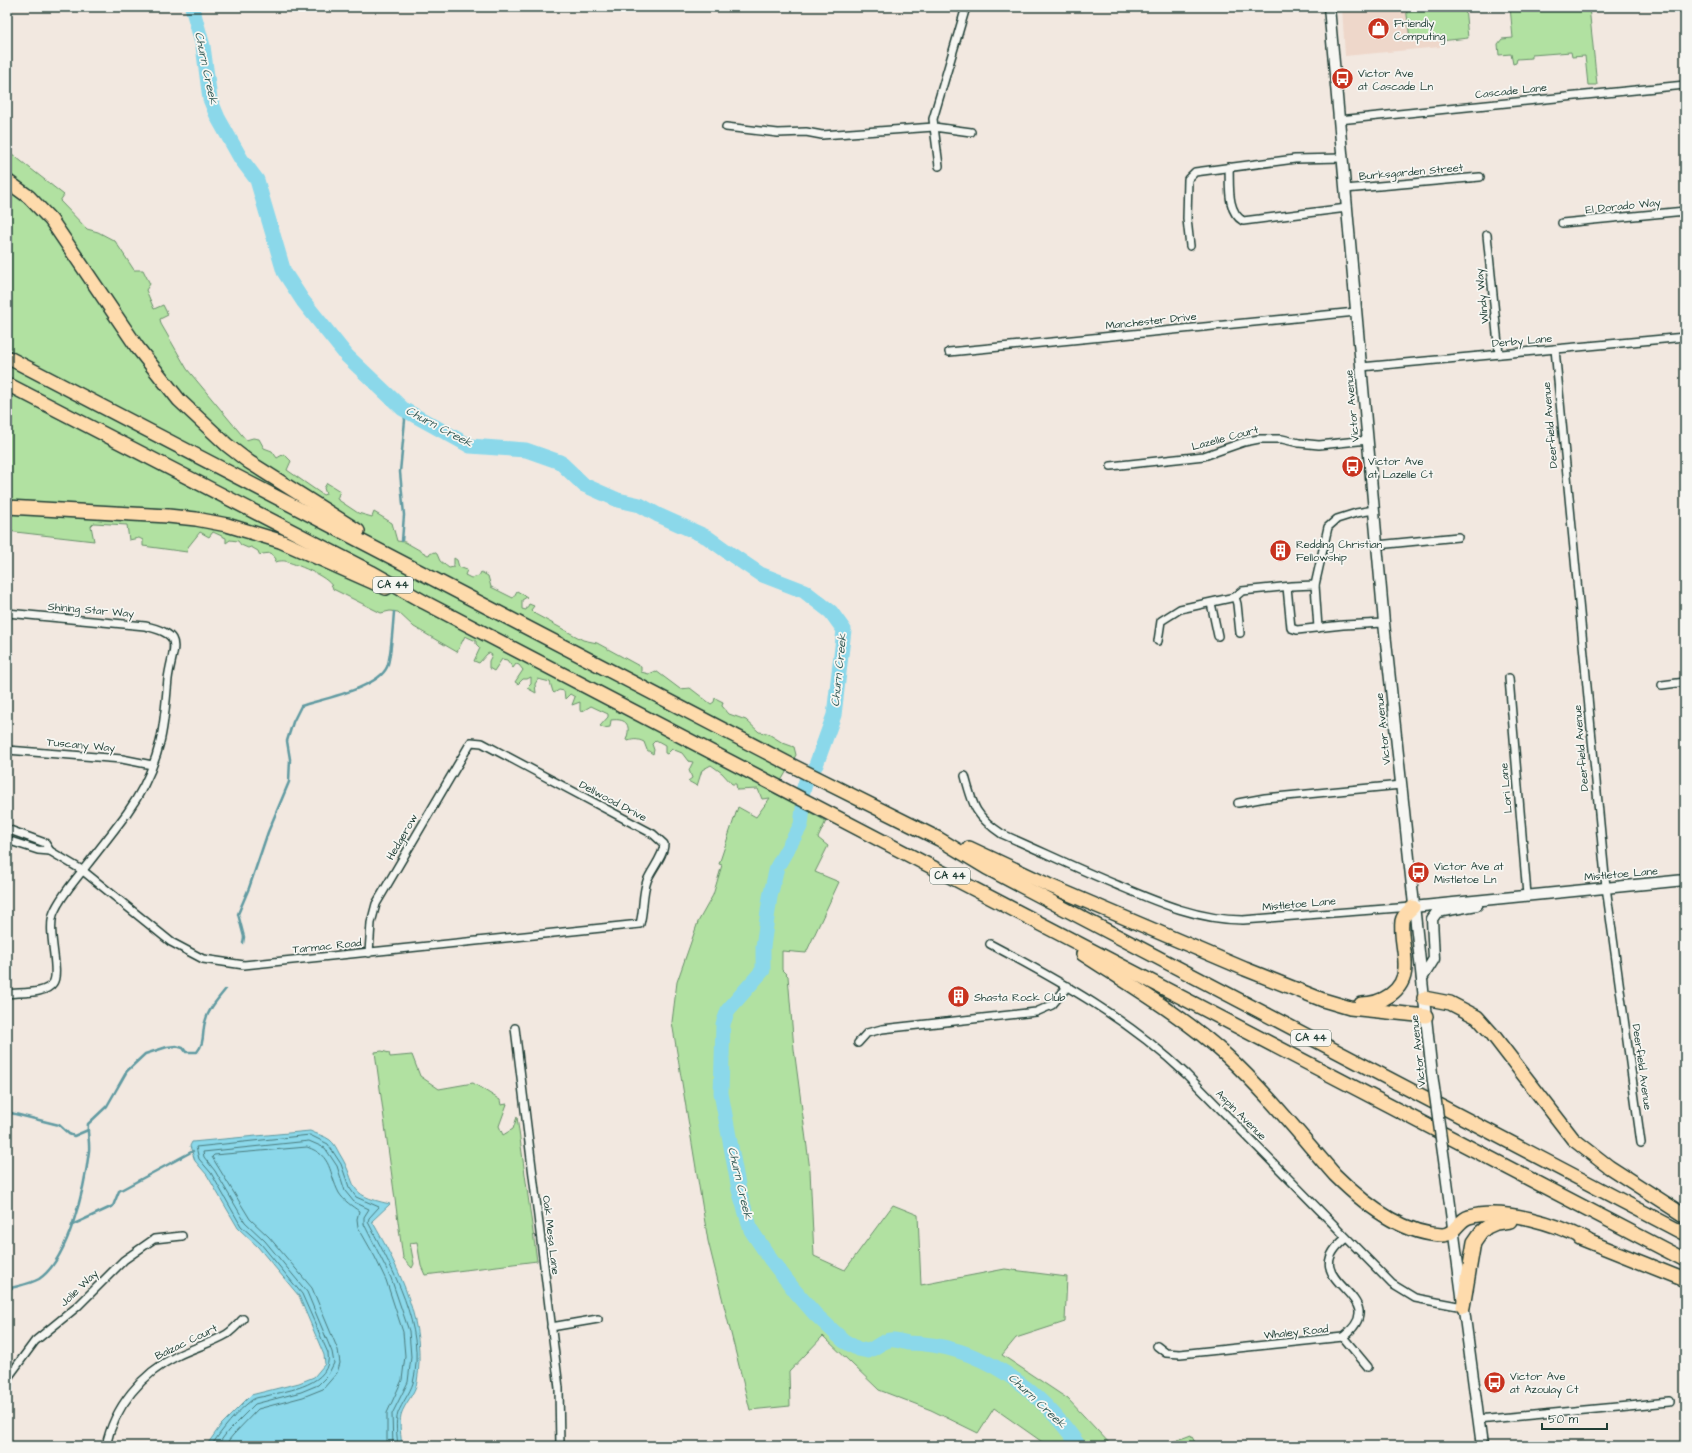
<svg xmlns="http://www.w3.org/2000/svg" width="1692" height="1453" font-family="'Architects Daughter',sans-serif">
	<style>
		.built { fill: #eed7ca }
		.green { fill: #b1e1a1; stroke: #688f6a }
		.water { fill: #8bd8ea; stroke: #609aa1 }
		.lines { fill: none; stroke-linecap: round; stroke-linejoin: round }
		.shore { stroke: #4a7b7d; stroke-width: 1 }
		.stream { stroke: #609aa1; stroke-width: 2.5 }
		.river { stroke: #8bd8ea; stroke-width: 15 }
		.street-casing { stroke: #1f3d34; stroke-width: 10 }
		.secondary-casing { stroke: #1f3d34; stroke-width: 13 }
		.highway-casing { stroke: #1f3d34; stroke-width: 16 }
		.street { stroke: #f6f6f2; stroke-width: 7 }
		.secondary { stroke: #f6f6f2; stroke-width: 10 }
		.highway { stroke: #fedbac; stroke-width: 13 }
		.secondary-bridge-casing { stroke: #1f3d34; stroke-width: 13; stroke-linecap: butt }
		.secondary-bridge { stroke: #f6f6f2; stroke-width: 10 }
		.labels { text-anchor: middle; dominant-baseline: central; stroke-width: 3.5; stroke-linejoin: round; paint-order: stroke }
		.shield { fill: #f6f6f2; stroke: #60746d; stroke-width: 1 }
		.shield-label { font-size: 10px; font-weight: bold; fill: #1f3d34 }
		.poi-label { font-size: 11px; fill: #1f3d34; stroke: #f6f6f2; text-anchor: start }
		.street-label { font-size: 11px; fill: #1f3d34; stroke: #f6f6f2 }
		.water-label { font-size: 12px; font-style: italic; fill: #355c58; stroke: #f6f6f2 }
	</style>
	<rect width="100%" height="100%" fill="#f2e8e0"/>
	<filter id="ink" filterUnits="userSpaceOnUse"><feTurbulence type="fractalNoise" baseFrequency=".025" numOctaves="2"/><feDisplacementMap in="SourceGraphic" scale="8" xChannelSelector="R" yChannelSelector="G"/><feConvolveMatrix kernelMatrix="1 2 1 2 8 2 1 2 1" color-interpolation-filters="sRGB"/></filter>
	<g filter="url(#ink)">
		<!-- built -->
		<polygon class="built" points="1342,7 1406,7 1410,39 1439,36 1440,47 1345,56"/>
		<!-- green -->
		<g class="green">
			<polygon points="1406,7 1465,7 1468,38 1440,41 1439,36 1410,39"/>
			<polygon points="1510,7 1589,7 1597,85 1588,85 1585,56 1572,57 1571,52 1532,55 1532,58 1517,59 1516,63 1513,64 1511,54 1499,55 1498,44 1502,39 1513,38"/>
			<path d="M 7,150 L 64,195 L 60,201 L 87,229 L 98,232 L 115,241 L 134,270 L 143,270 L 150,284 L 146,290 L 154,309 L 163,305 L 168,315 L 160,319 L 161,324 L 187,369 L 246,440 L 253,438 L 259,439 L 264,448 L 272,451 L 277,458 L 284,454 L 291,461 L 287,470 L 323,495 L 326,494 L 324,488 L 327,483 L 340,491 L 337,499 L 358,513 L 372,517 L 374,512 L 392,523 L 397,541 L 405,542 L 428,555 L 434,552 L 437,554 L 440,561 L 449,568 L 454,567 L 454,558 L 457,560 L 459,567 L 467,570 L 465,575 L 471,578 L 479,576 L 481,572 L 488,576 L 491,587 L 513,598 L 517,591 L 527,597 L 522,600 L 522,609 L 526,610 L 529,604 L 534,606 L 531,610 L 535,614 L 583,640 L 597,643 L 641,667 L 641,672 L 649,674 L 656,671 L 680,689 L 690,688 L 711,704 L 714,702 L 715,698 L 723,702 L 722,706 L 729,714 L 746,720 L 759,732 L 767,733 L 783,743 L 794,747 L 796,755 L 774,793 L 826,821 L 818,838 L 828,846 L 815,872 L 839,882 L 806,953 L 782,951 L 782,970 L 788,976 L 794,1049 L 810,1170 L 814,1256 L 845,1270 L 893,1205 L 918,1215 L 921,1285 L 1005,1269 L 1067,1277 L 1065,1322 L 1016,1338 L 1002,1355 L 1068,1399 L 1112,1446 L 1048,1446 L 994,1408 L 978,1433 L 931,1410 L 879,1390 L 823,1336 L 789,1372 L 790,1406 L 750,1410 L 708,1241 L 672,1022 L 677,982 L 698,922 L 713,895 L 722,865 L 719,864 L 738,807 L 756,817 L 770,798 L 762,799 L 758,789 L 737,790 L 736,784 L 732,784 L 722,773 L 711,765 L 702,770 L 697,786 L 688,781 L 692,778 L 689,770 L 693,762 L 688,761 L 682,753 L 672,749 L 667,754 L 665,753 L 665,745 L 656,740 L 652,744 L 654,750 L 653,754 L 647,750 L 644,742 C 638,739 634,739 628,741 L 626,740 C 631,726 628,718 611,720 L 610,727 L 604,728 L 600,726 L 608,717 L 608,714 L 591,706 L 581,712 L 580,710 L 580,702 L 572,705 L 575,697 L 570,694 L 565,699 L 564,691 L 559,690 L 554,693 L 553,692 L 550,682 L 538,679 L 535,684 L 536,693 L 527,688 L 531,684 L 531,677 L 527,679 L 523,679 L 518,684 L 515,682 L 523,670 L 519,665 L 516,664 L 513,668 L 507,660 L 502,659 L 494,671 L 489,668 L 489,661 L 492,655 L 489,653 L 487,654 L 479,663 L 474,661 L 480,648 L 476,644 L 476,641 L 465,636 L 457,652 L 414,627 L 398,612 L 390,611 L 381,613 L 333,589 C 332,578 298,565 288,562 C 284,560 279,561 275,562 L 276,559 L 271,553 L 262,554 L 260,556 L 258,551 L 251,547 L 248,548 L 241,545 L 238,541 L 230,540 L 226,543 L 226,538 L 213,532 L 209,537 L 200,532 L 188,547 L 187,552 L 143,546 L 143,540 L 139,538 L 129,540 L 127,525 L 94,523 L 91,526 L 94,541 L 7,531 Z"/>
			<polygon points="382,1051 389,1053 390,1057 412,1055 420,1076 439,1089 473,1083 500,1100 501,1105 507,1104 499,1126 503,1135 513,1129 517,1117 537,1261 425,1275 421,1266 417,1242 410,1243 414,1264 412,1268 403,1258 375,1052"/>
			<polygon points="1191,1435 1197,1446 1162,1446"/>
		</g>
		<!-- water -->
		<path class="water" d="M 310,1131 C 316,1134 325,1136 330,1140 C 334,1143 337,1149 339,1153 C 360,1186 343,1194 390,1204 L 372,1221 C 400,1270 427,1325 417,1382 C 415,1394 404,1404 401,1415 C 399,1424 401,1437 402,1446 L 206,1446 L 221,1425 L 251,1395 L 299,1383 L 314,1377 L 325,1364 L 324,1355 L 299,1296 L 258,1247 L 238,1228 L 207,1175 L 195,1161 L 190,1146 L 192,1142 Z"/>
		<g class="lines">
			<!-- shore -->
			<g class="shore">
				<path d="M 211,1446 C 222,1430 236,1412 252,1400 C 256,1397 262,1397 266,1396 C 289,1390 333,1385 328,1353 L 302,1294 L 261,1244 L 241,1226 L 211,1173 L 199,1159 L 196,1147 L 310,1135 L 328,1144 L 341,1164 L 349,1187 L 356,1197 L 379,1207 L 369,1218 L 368,1222 C 392,1269 427,1328 413,1383 C 410,1393 402,1403 398,1413 C 395,1422 397,1436 398,1446"/>
				<polyline points="217,1446 228,1431 255,1404 301,1392 318,1385 328,1375 334,1363 332,1352 307,1292 265,1241 245,1222 215,1171 204,1157 203,1152 309,1141 325,1148 337,1166 345,1191 354,1202 369,1209 364,1217 364,1224 391,1278 409,1331 411,1357 408,1382 392,1414 393,1446"/>
				<path d="M 224,1446 L 233,1435 L 258,1409 L 303,1397 L 323,1389 L 337,1373 L 340,1363 L 338,1350 L 312,1288 L 269,1237 L 250,1219 L 212,1157 L 214,1155 L 307,1147 C 333,1156 328,1172 339,1193 C 344,1201 352,1206 359,1211 L 357,1219 L 358,1227 L 375,1257 L 386,1280 L 403,1332 L 405,1356 L 402,1380 L 387,1413 L 387,1446"/>
			</g>
			<!-- stream -->
			<g class="stream">
				<polyline points="402,541 404,515 400,472 405,420 403,409"/>
				<path d="M 243,943 L 244,937 L 238,914 L 249,888 L 268,832 L 289,782 L 290,759 L 287,741 L 293,722 L 301,706 C 322,699 378,688 387,667 C 391,658 393,624 394,612"/>
				<polyline points="7,1112 59,1125 69,1134 74,1136 88,1130"/>
				<polyline points="72,1225 113,1206 119,1191 193,1151"/>
				<path d="M 7,1289 C 17,1286 30,1284 39,1279 C 69,1259 85,1186 89,1151 C 90,1142 87,1133 88,1124 L 107,1106 L 127,1071 L 145,1054 L 167,1047 L 176,1046 L 183,1048 L 186,1052 L 197,1052 C 205,1043 202,1032 205,1022 C 208,1010 217,1000 225,990"/>
			</g>
			<!-- river -->
			<g class="river">
				<polyline points="192,7 203,46 210,99 218,118 241,159 257,180 284,272 303,301 347,356 403,409 470,446 526,450 560,462 584,485 618,500 640,505 658,515 707,537 732,555 760,574 804,591 831,612 844,630 834,715 816,765"/>
				<polyline points="803,791 806,781"/>
				<path d="M 803,808 L 801,825 L 777,867 L 770,897 L 763,947 L 763,970 L 728,1010 L 723,1024 L 721,1093 L 739,1190 L 751,1230 L 771,1260 L 795,1291 L 815,1314 L 844,1341 L 858,1349 L 868,1351 C 875,1348 883,1341 890,1340 C 895,1339 902,1342 908,1343 C 980,1344 1039,1388 1079,1446"/>
			</g>
			<defs>
				<g id="street">
					<polyline points="1339,120 1685,85"/>
					<polyline points="726,127 778,133 806,132 822,135 934,127 971,132"/>
					<polyline points="939,166 933,119 966,7"/>
					<path d="M 1229,167 C 1230,184 1226,211 1243,221 L 1347,208"/>
					<polyline points="1345,189 1480,177"/>
					<polyline points="1562,223 1685,211"/>
					<polyline points="1487,235 1499,354"/>
					<polyline points="1190,246 1187,219 1188,179 1195,172 1295,159 1343,158"/>
					<polyline points="1555,349 1606,887 1641,1143"/>
					<polyline points="949,352 1356,312"/>
					<polyline points="1361,367 1685,337"/>
					<polyline points="1111,466 1204,456 1244,442 1259,439 1282,439 1299,443 1319,445 1368,440"/>
					<polyline points="1377,545 1458,537"/>
					<polyline points="1287,587 1291,628 1297,630 1343,625 1384,623"/>
					<polyline points="1235,597 1237,604 1240,633"/>
					<polyline points="1211,603 1218,636"/>
					<path d="M 7,613 L 145,626 C 187,635 172,647 168,679 C 166,699 165,722 160,742 C 154,767 142,792 127,813 C 113,832 98,851 83,870 C 72,884 61,896 54,912 C 46,931 61,972 53,983 C 45,995 20,992 7,994"/>
					<polyline points="1318,628 1315,585 1328,527 1337,519 1356,513 1374,510"/>
					<polyline points="1158,641 1161,621 1180,609 1235,597 1242,591 1291,586 1315,585"/>
					<polyline points="1509,678 1527,895"/>
					<polyline points="1662,685 1685,682"/>
					<polyline points="7,750 122,759 152,765"/>
					<path d="M 965,776 C 973,806 975,816 1002,834 C 1041,851 1078,869 1117,885 C 1157,902 1198,920 1243,920 L 1411,907"/>
					<polyline points="1238,803 1265,798 1401,785"/>
					<polyline points="7,829 45,843 50,851"/>
					<path d="M 7,840 L 38,850 L 50,851 L 82,870 L 171,942 L 203,959 L 244,965 L 640,924 C 644,910 642,895 647,881 C 651,870 664,856 664,844 L 653,834 L 482,743 L 471,742 L 376,904 L 371,923 L 369,953"/>
					<path d="M 990,944 C 1060,981 1128,1019 1186,1074 L 1392,1284 L 1415,1298 L 1463,1307"/>
					<polyline points="515,1028 559,1388 560,1446"/>
					<polyline points="858,1043 867,1033 882,1029 1036,1012 1052,1005 1068,986"/>
					<polyline points="551,1327 598,1319"/>
					<polyline points="1343,1337 1368,1367"/>
					<path d="M 1157,1346 L 1166,1353 L 1180,1354 L 1343,1337 C 1398,1294 1290,1283 1346,1238"/>
					<polyline points="7,1379 35,1341 78,1306 124,1260 154,1239 182,1236"/>
					<polyline points="1478,1420 1670,1402"/>
					<path d="M 106,1446 C 114,1407 142,1373 177,1356 C 193,1348 212,1343 227,1334 C 233,1330 238,1324 243,1319"/>
				</g>
				<g id="secondary">
					<polyline points="1329,7 1384,623 1432,1074"/>
					<polyline points="1413,907 1685,880"/>
					<polyline points="1422,978 1434,959 1432,919 1437,912 1477,905"/>
					<polyline points="1445,1167 1482,1446"/>
				</g>
				<g id="highway">
					<polyline points="7,181 29,197 51,220 137,347 179,400 227,445 249,462 358,531"/>
					<polyline points="7,357 791,765 939,839 987,868 1685,1234"/>
					<polyline points="7,384 371,572 424,602 1685,1260"/>
					<polyline points="7,507 168,516 196,519 227,525 280,541 386,588"/>
					<polyline points="969,848 1048,885 1245,969 1323,1000 1350,1008 1426,1016"/>
					<path d="M 1083,954 C 1132,986 1183,1016 1227,1056 C 1266,1092 1300,1135 1335,1175 C 1362,1202 1401,1234 1442,1235 C 1455,1235 1458,1220 1469,1217 C 1503,1207 1557,1224 1587,1240"/>
					<polyline points="1424,998 1450,1003 1477,1017 1493,1035 1573,1139 1609,1167 1685,1216"/>
					<path d="M 1361,1004 C 1381,1004 1404,992 1405,968 C 1406,953 1400,936 1402,921 C 1403,915 1409,911 1413,907"/>
					<polyline points="1580,1238 1685,1280"/>
					<polyline points="1463,1307 1474,1242 1481,1232 1487,1227 1496,1223 1510,1221"/>
				</g>
			</defs>
			<!-- street casing -->
			<use href="#street" class="street-casing"/>
			<!-- secondary casing -->
			<use href="#secondary" class="secondary-casing"/>
			<!-- highway casing -->
			<use href="#highway" class="highway-casing"/>
			<!-- street -->
			<use href="#street" class="street"/>
			<!-- secondary -->
			<use href="#secondary" class="secondary"/>
			<!-- highway -->
			<use href="#highway" class="highway"/>
			<defs>
				<polyline id="secondary-bridge" points="1432,1074 1445,1167"/>
			</defs>
			<!-- secondary-bridge casing -->
			<use href="#secondary-bridge" class="secondary-bridge-casing"/>
			<!-- secondary-bridge -->
			<use href="#secondary-bridge" class="secondary-bridge"/>
		</g>
	</g>
	<!-- icons -->
	<defs>
		<symbol id="shop-disc" viewBox="-11 -11 22 22"><circle r="9.5" fill="#c8321e" stroke="#f6f6f2"/><path d="M-5-2.5h2.3a2.7 3.5 0 0 1 5.4 0H5L5.5 6h-11ZM-1.5-2.5h3a1.5 2.3 0 0 0-3 0Z" fill="#fff"/></symbol>
		<symbol id="bus-disc" viewBox="-11 -11 22 22"><circle r="9.5" fill="#c8321e" stroke="#f6f6f2"/><path d="M-5-6H5V4H4V6H2V4H-2V6H-4V4H-5ZM-3.5-4V0h7V-4ZM-3.5 1.2v1.5H-2V1.2ZM2 1.2v1.5H3.5V1.2Z" fill="#fff"/></symbol>
		<symbol id="building-disc" viewBox="-11 -11 22 22"><circle r="9.5" fill="#c8321e" stroke="#f6f6f2"/><path d="M-4-6H4V6H1V3H-1V6H-4ZM-2.5-4.3h1.7v1.8h-1.7ZM.8-4.3h1.7v1.8H.8ZM-2.5-1h1.7V.8h-1.7ZM.8-1h1.7V.8H.8Z" fill="#fff"/></symbol>
	</defs>
	<g fill-rule="evenodd">
		<use href="#shop-disc" x="1366" y="16" width="25" height="25"/>
		<use href="#bus-disc" x="1330" y="66" width="25" height="25"/>
		<use href="#bus-disc" x="1340" y="454" width="25" height="25"/>
		<use href="#building-disc" x="1268" y="538" width="25" height="25"/>
		<use href="#bus-disc" x="1406" y="860" width="25" height="25"/>
		<use href="#building-disc" x="946" y="984" width="25" height="25"/>
		<use href="#bus-disc" x="1482" y="1370" width="25" height="25"/>
	</g>
	<g class="labels">
		<!-- shield labels -->
		<g class="shield">
			<rect x="373" y="577" width="40" height="16" rx="3"/>
			<rect x="930" y="868" width="40" height="16" rx="3"/>
			<rect x="1291" y="1030" width="40" height="16" rx="3"/>
		</g>
		<g class="shield-label">
			<text x="393" y="585">CA 44</text>
			<text x="950" y="876">CA 44</text>
			<text x="1311" y="1038">CA 44</text>
		</g>
		<!-- poi labels -->
		<g class="poi-label">
			<text x="1394" y="23">Friendly<tspan x="1394" dy="13">Computing</tspan></text>
			<text x="1358" y="73">Victor Ave<tspan x="1358" dy="13">at Cascade Ln</tspan></text>
			<text x="1368" y="461">Victor Ave<tspan x="1368" dy="13">at Lazelle Ct</tspan></text>
			<text x="1296" y="544">Redding Christian<tspan x="1296" dy="13">Fellowship</tspan></text>
			<text x="1434" y="866">Victor Ave at<tspan x="1434" dy="13">Mistletoe Ln</tspan></text>
			<text x="974" y="997">Shasta Rock Club</text>
			<text x="1510" y="1376">Victor Ave<tspan x="1510" dy="13">at Azoulay Ct</tspan></text>
		</g>
		<!-- street labels -->
		<g class="street-label">
			<text transform="translate(1511 91) rotate(-6)">Cascade Lane</text>
			<text transform="translate(1411 172) rotate(-5)">Burksgarden Street</text>
			<text transform="translate(1623 206) rotate(-6)">El Dorado Way</text>
			<text transform="translate(1482 296) rotate(-96)">Windy Way</text>
			<text transform="translate(1151 321) rotate(-6)">Manchester Drive</text>
			<text transform="translate(1522 341) rotate(-5)">Derby Lane</text>
			<text transform="translate(1352 406) rotate(-95)">Victor Avenue</text>
			<text transform="translate(1550 425) rotate(-95)">Deerfield Avenue</text>
			<text transform="translate(1225 438) rotate(-15)">Lazelle Court</text>
			<text transform="translate(91 610) rotate(5)">Shining Star Way</text>
			<text transform="translate(1383 729) rotate(-96)">Victor Avenue</text>
			<text transform="translate(81 745) rotate(5)">Tuscany Way</text>
			<text transform="translate(1581 748) rotate(-95)">Deerfield Avenue</text>
			<text transform="translate(1506 788) rotate(-95)">Lori Lane</text>
			<text transform="translate(613 801) rotate(28)">Dellwood Drive</text>
			<text transform="translate(402 837) rotate(-60)">Hedgerow</text>
			<text transform="translate(1621 874) rotate(-5)">Mistletoe Lane</text>
			<text transform="translate(1299 904) rotate(-5)">Mistletoe Lane</text>
			<text transform="translate(327 946) rotate(-6)">Tarmac Road</text>
			<text transform="translate(1418 1051) rotate(-96)">Victor Avenue</text>
			<text transform="translate(1642 1067) rotate(82)">Deerfield Avenue</text>
			<text transform="translate(1241 1115) rotate(45)">Aspin Avenue</text>
			<text transform="translate(551 1235) rotate(83)">Oak Mesa Lane</text>
			<text transform="translate(79 1288) rotate(-44)">Jolie Way</text>
			<text transform="translate(1296 1332) rotate(-6)">Whaley Road</text>
			<text transform="translate(186 1342) rotate(-26)">Balzac Court</text>
		</g>
		<!-- water labels -->
		<g class="water-label">
			<text transform="translate(206 68) rotate(78)">Churn Creek</text>
			<text transform="translate(439 427) rotate(28)">Churn Creek</text>
			<text transform="translate(839 670) rotate(-84)">Churn Creek</text>
			<text transform="translate(740 1183) rotate(77)">Churn Creek</text>
			<text transform="translate(1037 1401) rotate(43)">Churn Creek</text>
		</g>
	</g>
	<!-- margin -->
	<rect width="1692" height="1453" fill="none" stroke="#f6f6f2" stroke-width="24"/>
	<rect x="12" y="12" width="1668" height="1429" fill="none" stroke="#1f3d34" stroke-width="1.5" filter="url(#ink)"/>
	<!-- scale -->
	<path d="M1542 1423v6h65v-6" fill="none" stroke="#1f3d34" stroke-width="2"/>
	<text x="1548" y="1423" font-size="12" fill="#1f3d34" stroke="#f6f6f2" stroke-width="3" paint-order="stroke">50 m</text>
</svg>
